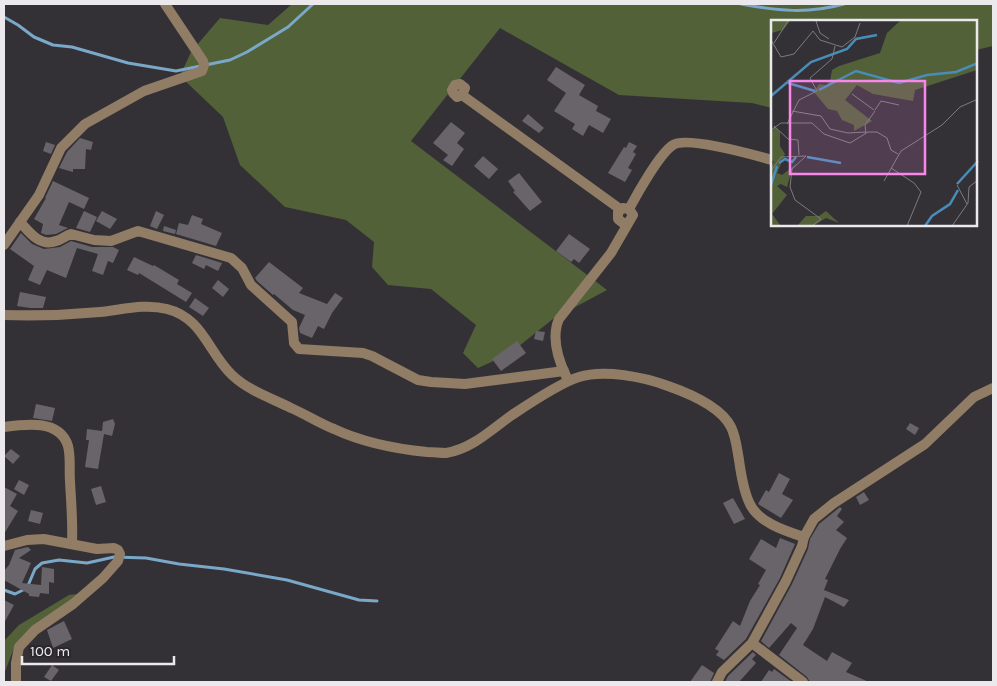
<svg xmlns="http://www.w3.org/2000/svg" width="997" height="686" font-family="Karla,sans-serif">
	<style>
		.green { fill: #536139 }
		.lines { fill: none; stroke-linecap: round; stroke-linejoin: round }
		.stream { stroke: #7aa8c8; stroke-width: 3 }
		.building { fill: #686469 }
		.street { stroke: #917c65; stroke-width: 10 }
		.inset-river { fill: none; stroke: #4a8cb8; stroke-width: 2.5 }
		.inset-road { fill: none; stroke: #7d7b7f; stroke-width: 1 }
		.view { fill: #f987e9; fill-opacity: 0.15; stroke: #f987e9; stroke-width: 2.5 }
		.inset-edge { fill: none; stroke: #ebe9ec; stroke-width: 2.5 }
	</style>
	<rect width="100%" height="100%" fill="#343136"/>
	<!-- green -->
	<g class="green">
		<polygon points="292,4 993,4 993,46 976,50 976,21 772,21 772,108 752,103 619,95 500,28 411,141 607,290 553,319 509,354 478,368 463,353 476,325 431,289 388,285 372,267 374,242 346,220 285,207 240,165 223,117 180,76 191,52 220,18 268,25"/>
		<polygon points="77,594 67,607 14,648 4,674 4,641 19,625 69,595"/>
	</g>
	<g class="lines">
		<!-- stream -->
		<g class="stream">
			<path d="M 741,4 C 778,11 808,14 844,4"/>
			<polyline points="4,17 18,25 34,37 53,45 72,47 128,63 176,71 230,60 247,52 288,27 313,4"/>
			<polyline points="4,590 15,594 27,588 35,569 42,563 59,560 87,563 114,557 146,558 179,564 224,569 287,580 359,600 377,601"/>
		</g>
	</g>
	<!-- building -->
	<g class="building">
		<polygon points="556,67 585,85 579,95 598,106 596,111 611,119 603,133 589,125 583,136 572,129 575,124 554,111 566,93 547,80"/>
		<polygon points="528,114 544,128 539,133 522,121"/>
		<polygon points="451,122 465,133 457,143 464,149 452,166 443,160 448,155 433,143"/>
		<polygon points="80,138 93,142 91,150 86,149 85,169 73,169 73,172 59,168 67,152"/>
		<polygon points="46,142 55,145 51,154 43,151"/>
		<polygon points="629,142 637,146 633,152 636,154 628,168 632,170 625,182 608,173 624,147 626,148"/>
		<polygon points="483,156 498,169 489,179 474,166"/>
		<polygon points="519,173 542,202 530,211 513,192 515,191 508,181"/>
		<polygon points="53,181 89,198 84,209 69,202 59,225 68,228 56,234 46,235 41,233 43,224 34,219 46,198 45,198"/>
		<polygon points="84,211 97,217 90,232 76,228"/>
		<polygon points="102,211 117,219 110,229 96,221"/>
		<polygon points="156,211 164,215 157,229 150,226"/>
		<polygon points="192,215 203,219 201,224 222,233 216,246 176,234 179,223 188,225"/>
		<polygon points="164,226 176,230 175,234 163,231"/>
		<polygon points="21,233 32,244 44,249 60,247 71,241 92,247 113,247 119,250 113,263 108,261 103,275 92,271 98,254 77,248 66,278 47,270 40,285 28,280 34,266 10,249"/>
		<polygon points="569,234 590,249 579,263 574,259 571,262 556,251"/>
		<polygon points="196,255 222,263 218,271 206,265 204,269 192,263"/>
		<polygon points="134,257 153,266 154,265 179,280 177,284 192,293 186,302 139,273 138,275 127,270"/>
		<polygon points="269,262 303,288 299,293 327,304 335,293 343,298 332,313 324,329 318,326 312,338 300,333 299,328 305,315 293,310 274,294 273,295 257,281 255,278"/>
		<polygon points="218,280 229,289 223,297 212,288"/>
		<polygon points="20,292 46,297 43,308 30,308 17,306"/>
		<polygon points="195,298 209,308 203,316 189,307"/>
		<polygon points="536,331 545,332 543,341 534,339"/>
		<polygon points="517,341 526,353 501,371 492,359"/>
		<polygon points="36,404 55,408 52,421 33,418"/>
		<polygon points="113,419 115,424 112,436 104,434 98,469 85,467 89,440 86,440 87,429 102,431 103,422"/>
		<polygon points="910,423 919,428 915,435 906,429"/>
		<polygon points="11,449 20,456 13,464 4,456"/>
		<polygon points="779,473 790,479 782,494 793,500 781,518 758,504 766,490 769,492"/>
		<polygon points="19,480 29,485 24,495 14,489"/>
		<polygon points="101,486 106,502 96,505 91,489"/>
		<polygon points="4,487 17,494 10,506 18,511 4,534"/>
		<polygon points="864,492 869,500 860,505 856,497"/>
		<polygon points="733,498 745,519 734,524 723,503"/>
		<polygon points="840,507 842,509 837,516 844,522 836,530 847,538 840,549 825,579 828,580 824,590 849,600 844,607 825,597 813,629 803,645 827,661 832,652 852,663 846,672 869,682 810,682 807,677 779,655 797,628 791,623 769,648 761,641 792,584 808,549 810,539 819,524"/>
		<polygon points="31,510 43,513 40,524 28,521"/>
		<polygon points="780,538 795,544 780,578 746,639 724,660 716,655 719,651 715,649 733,621 740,626 750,601 760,585 758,584 766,570 749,559 761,539 776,548"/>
		<polygon points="28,547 31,550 19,558 31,563 22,583 41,585 42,567 54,569 54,583 49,582 49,594 40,593 39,597 29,596 29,594 4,580 4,571 9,565 15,550"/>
		<polygon points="4,600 14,605 4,623"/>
		<polygon points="64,621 72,639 53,648 47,630"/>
		<polygon points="753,652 756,655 752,659 756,663 739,682 725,682 728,676"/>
		<polygon points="52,665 59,670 51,681 44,677"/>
		<polygon points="702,665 714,673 710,682 690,682"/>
		<polygon points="774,669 792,682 761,682 769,670 772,672"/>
	</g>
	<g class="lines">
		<!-- street -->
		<g class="street">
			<polyline points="462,95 465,88 460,84 455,85 452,90 453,93 457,97 462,95 620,209"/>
			<path d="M 629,209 C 637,194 660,153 673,145 C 687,136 754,155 772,160"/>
			<path d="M 20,222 C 30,233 40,247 56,241 C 61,240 65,236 71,234 L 94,240 L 111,241 L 138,231 L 231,258 L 242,268 L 251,285 L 292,322 L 294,343 L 299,349 L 363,353 L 372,356 L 418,380 L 431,382 L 465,384 L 564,371"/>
			<polyline points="4,245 39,195 61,148 85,124 144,91 202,71 204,65 203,61 165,4"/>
			<path d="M 4,315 C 36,316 68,315 100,312 C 121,310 145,303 167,309 C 203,318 208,352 232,375 C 249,391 271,398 291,408 C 305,414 319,423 334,429 C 362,442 396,449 427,452 C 433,452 440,453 446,453 C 472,449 492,429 512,415 C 527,405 562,382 579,377 C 604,369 644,377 668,386 C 688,393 721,407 731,427 C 736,437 737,449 739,460 C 741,474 743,489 749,502 C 757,522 785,531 804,537"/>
			<path d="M 566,376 C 558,359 551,337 559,319 L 611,253 L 633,215 L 629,209 L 623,208 L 618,212 L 618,219 L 623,223 L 627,223"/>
			<path d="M 4,427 C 25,424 60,419 68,446 C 71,458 69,470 70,481 C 71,502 73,522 72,543"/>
			<polyline points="4,546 27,540 44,539 97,549 114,548 118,550 120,554 118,561 103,578 73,604 35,630 19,647 16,663 16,682"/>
			<polyline points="752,643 803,682"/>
			<polyline points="717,682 722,672 752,643 786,581 802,546 804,537 814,519 834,503 925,444 974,397 993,388"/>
		</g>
	</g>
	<!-- overview -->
	<g transform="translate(771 20)">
		<rect width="206" height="206" fill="#343136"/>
		<path d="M 0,1 L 19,1 L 12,10 L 0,13 ZM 129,1 L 206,1 L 206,50 L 144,70 L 142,81 L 102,74 L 86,65 L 74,80 L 101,101 L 83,111 L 83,105 L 71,100 L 66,91 L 57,89 L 43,72 L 48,64 L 55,65 L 59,61 L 61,50 L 68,46 L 109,33 L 116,13 ZM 4,107 L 9,112 L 9,126 L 14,134 L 6,153 L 11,155 L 28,142 L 21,149 L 16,167 L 10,164 L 6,166 L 16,175 L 1,194 L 10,206 L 0,206 L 0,146 L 3,142 L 0,139 L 0,112 ZM 55,191 L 68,203 L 55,198 L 42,206 L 26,206 L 35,196 L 48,196 Z" fill="#536139"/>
		<path class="inset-river" d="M 17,63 L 44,71M 48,70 L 85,51 L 128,63 L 156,55 L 185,52 L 207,43M 0,76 L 40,42 L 76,29 L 85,19 L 106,15M 36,137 L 70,143M 8,143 L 14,139 L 21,142 L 25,137M 186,164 L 207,141M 0,165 L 6,146M 154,206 L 161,196 L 179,184 L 187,170"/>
		<path class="inset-road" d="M 45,1 L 49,13 L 58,19M 0,20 L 10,37 L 23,34 L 42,11 L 49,20 L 71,27 L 84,17 L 89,3M 3,23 L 17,1M 81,74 L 103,90M 104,90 L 110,81 L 128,85M 21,91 L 50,96 L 59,109 L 77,113 L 95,112M 16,104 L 28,80 L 46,71 L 39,58 L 61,39 L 64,26M 3,106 L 17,119 L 27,120 L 28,135M 0,110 L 10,103 L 41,103 L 53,114 L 79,123 L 97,112 L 106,112 L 116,118 L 120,130 L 127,134M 95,113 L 94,105 L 104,91M 120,148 L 143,163 L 150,172 L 136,206M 0,151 L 10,137 L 35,136 L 21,149 L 19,167 L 24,180 L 50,199 L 41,206M 113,161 L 130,131 L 171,105 L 189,87 L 207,79M 186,165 L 196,184M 181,206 L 197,183 L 198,167 L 207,160"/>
		<path class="view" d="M 19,61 L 154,61 L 154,154 L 19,154 Z"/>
		<rect width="206" height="206" class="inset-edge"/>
	</g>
	<!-- border -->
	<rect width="997" height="686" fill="none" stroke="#ebe9ec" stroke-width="10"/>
	<!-- scale -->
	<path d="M22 656v8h152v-8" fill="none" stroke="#ebe9ec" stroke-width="2.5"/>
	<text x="30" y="656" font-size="15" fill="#ebe9ec" stroke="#2a272c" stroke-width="4" paint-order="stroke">100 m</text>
</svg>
